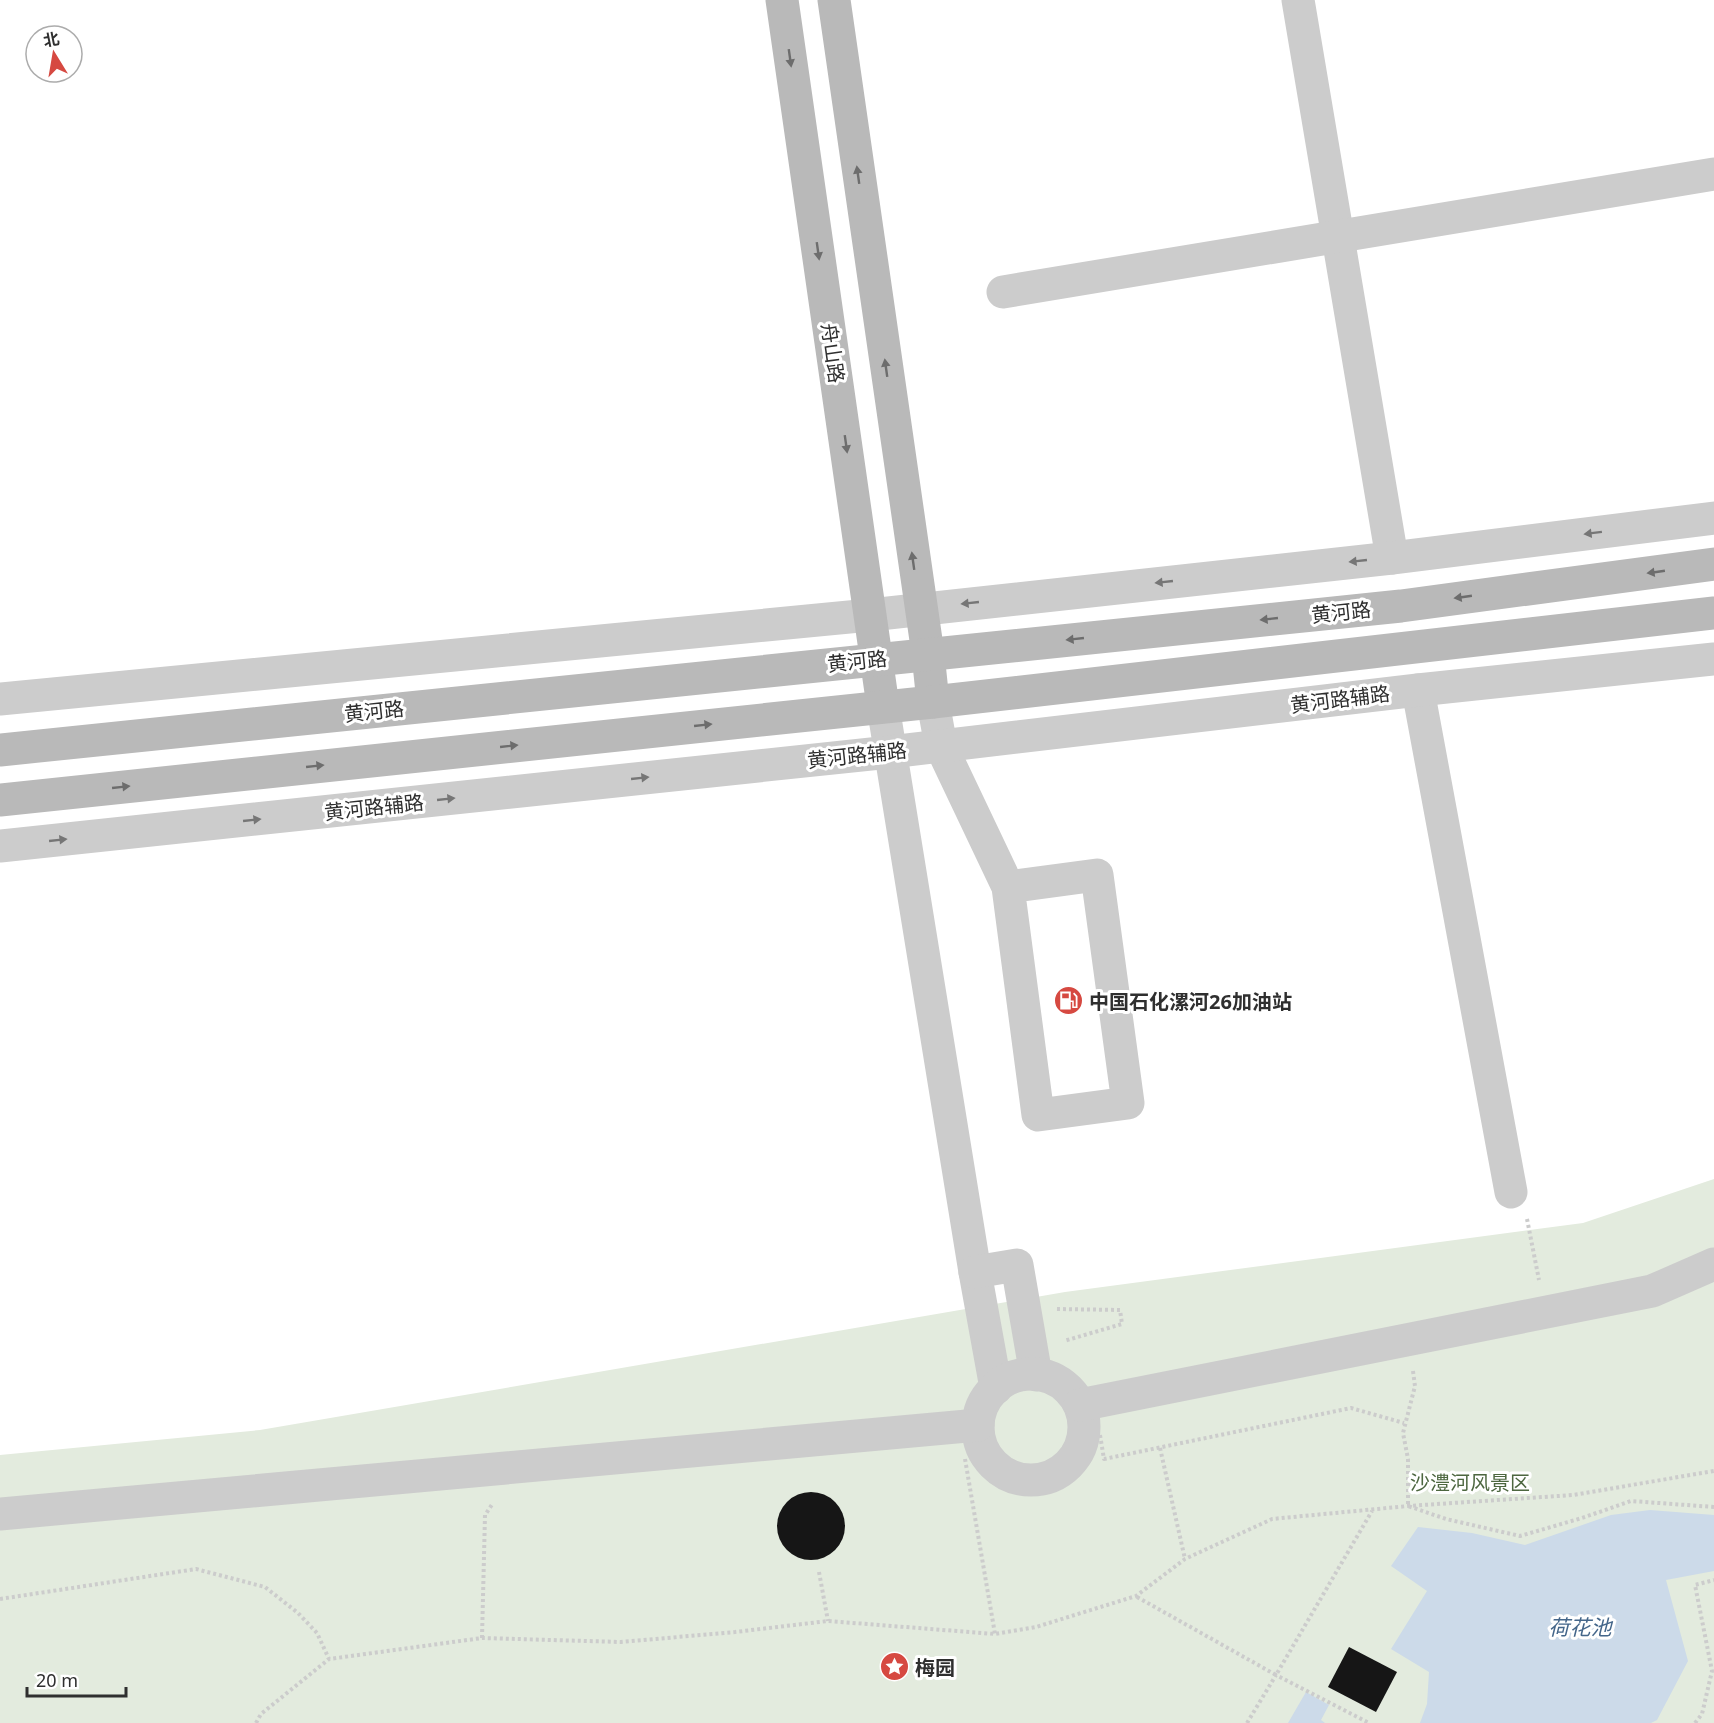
<svg xmlns="http://www.w3.org/2000/svg" width="1714" height="1723" font-family="'Noto Sans','Noto Sans SC',sans-serif">
	<style>
		.green { fill: #e3ebde }
		.water { fill: #ccdae9 }
		.building { fill: #161616 }
		.lines { fill: none; stroke-linecap: round; stroke-linejoin: round }
		.path { stroke: #ccc; stroke-width: 4; stroke-dasharray: 3 3; stroke-linecap: butt }
		.street { stroke: #ccc; stroke-width: 33 }
		.secondary { stroke: #b9b9b9; stroke-width: 33 }
		.oneway { fill: #6d6d6d }
		.oneway2 { fill: #767676 }
		.labels { text-anchor: middle; dominant-baseline: central; stroke-width: 6; stroke-linejoin: round; paint-order: stroke }
		.street-label { font-size: 20px; fill: #2f2f2f; stroke: #fff }
		.poi-label { font-size: 20px; font-weight: bold; fill: #2f2f2f; stroke: #fff; text-anchor: start }
		.park-label { font-size: 20px; fill: #4d6740; stroke: #fff }
		.water-label { font-size: 21px; font-style: italic; fill: #44668a; stroke: #fff }
	</style>
	<rect width="100%" height="100%" fill="#fff"/>
	<!-- green -->
	<polygon class="green" points="1714,1179 1714,1723 0,1723 0,1455 260,1430 1065,1292 1583,1223"/>
	<!-- water -->
	<g class="water">
		<polygon points="1650,1510 1714,1515 1714,1571 1666,1580 1688,1661 1657,1720 1651,1723 1420,1723 1427,1704 1429,1672 1391,1649 1427,1591 1391,1566 1418,1527 1472,1533 1525,1545 1611,1515"/>
		<polygon points="1306,1692 1329,1705 1321,1720 1325,1723 1288,1723"/>
	</g>
	<!-- building -->
	<g class="building">
		<circle cx="811" cy="1526" r="34"/>
		<polygon points="1349,1647 1397,1672 1376,1712 1328,1687"/>
	</g>
	<g class="lines">
		<!-- path -->
		<g class="path">
			<polyline points="1527,1219 1539,1280"/>
			<polyline points="1057,1309 1120,1310 1122,1324 1064,1341"/>
			<polyline points="1413,1371 1415,1386 1403,1433 1408,1459 1408,1506 1446,1519 1520,1536 1582,1518 1631,1501 1714,1507"/>
			<polyline points="1100,1435 1104,1459 1351,1408 1404,1423"/>
			<polyline points="1160,1448 1185,1559"/>
			<polyline points="965,1459 995,1634"/>
			<polyline points="819,1572 828,1621"/>
			<polyline points="1137,1597 1276,1675 1372,1511"/>
			<polyline points="0,1599 196,1569 265,1587 298,1613 317,1633 329,1659"/>
			<polyline points="482,1638 485,1515 493,1503"/>
			<polyline points="256,1723 261,1714 329,1659 482,1638 621,1642 735,1632 828,1621 995,1634 1036,1627 1136,1596 1185,1559 1272,1519 1408,1506 1573,1495 1714,1471"/>
			<polyline points="1247,1723 1276,1675 1369,1723"/>
			<polyline points="1695,1723 1702,1714 1712,1671 1695,1585 1714,1580"/>
		</g>
		<!-- street -->
		<g class="street">
			<polyline points="1298,0 1392,558"/>
			<polyline points="1003,292 1714,174"/>
			<polyline points="1418,690 1511,1192"/>
			<polyline points="0,699 870,615 1392,558 1714,518"/>
			<polyline points="933,702 941,746 1008,887 1038,1115 1128,1103 1097,875 1008,887"/>
			<polyline points="883,706 975,1272 996,1388"/>
			<polyline points="0,846 890,752 1418,690 1714,659"/>
			<polyline points="975,1272 1017,1265 1036,1375"/>
			<circle cx="1031" cy="1427" r="53"/>
			<polyline points="1080,1405 1652,1291 1714,1264"/>
			<polyline points="0,1514 978,1425"/>
		</g>
		<!-- secondary -->
		<g class="secondary">
			<polyline points="782,0 883,706"/>
			<polyline points="834,0 928,654 933,702"/>
			<polyline points="0,750 1401,606 1714,564"/>
			<polyline points="0,800 933,702 1714,613"/>
		</g>
	</g>
	<!-- one-way arrows -->
	<defs><path id="oneway-solid" d="M-6-.8H1V-3.2L6.5 0L1 3.2V.8H-6Z" transform="scale(1.5)"/></defs>
	<g class="oneway">
		<use href="#oneway-solid" transform="translate(790 58) rotate(82)"/>
		<use href="#oneway-solid" transform="translate(858 175) rotate(-98)"/>
		<use href="#oneway-solid" transform="translate(818 251) rotate(82)"/>
		<use href="#oneway-solid" transform="translate(886 368) rotate(-98)"/>
		<use href="#oneway-solid" transform="translate(846 444) rotate(82)"/>
		<use href="#oneway-solid" transform="translate(913 561) rotate(-98)"/>
		<use href="#oneway-solid" transform="translate(1656 572) rotate(172)"/>
		<use href="#oneway-solid" transform="translate(1463 597) rotate(172)"/>
		<use href="#oneway-solid" transform="translate(1269 619) rotate(174)"/>
		<use href="#oneway-solid" transform="translate(1075 639) rotate(174)"/>
		<use href="#oneway-solid" transform="translate(703 725) rotate(-6)"/>
		<use href="#oneway-solid" transform="translate(509 746) rotate(-6)"/>
		<use href="#oneway-solid" transform="translate(315 766) rotate(-6)"/>
		<use href="#oneway-solid" transform="translate(121 787) rotate(-6)"/>
	</g>
	<g class="oneway2">
		<use href="#oneway-solid" transform="translate(1593 533) rotate(173)"/>
		<use href="#oneway-solid" transform="translate(1358 561) rotate(174)"/>
		<use href="#oneway-solid" transform="translate(1164 582) rotate(174)"/>
		<use href="#oneway-solid" transform="translate(970 603) rotate(174)"/>
		<use href="#oneway-solid" transform="translate(640 778) rotate(-6)"/>
		<use href="#oneway-solid" transform="translate(446 799) rotate(-6)"/>
		<use href="#oneway-solid" transform="translate(252 820) rotate(-6)"/>
		<use href="#oneway-solid" transform="translate(58 840) rotate(-6)"/>
	</g>
	<!-- icons -->
	<defs>
		<symbol id="fuel-disc" viewBox="-11 -11 22 22"><circle r="9.5" fill="#d64941" stroke="#fff"/><path d="M-5.5-6h7V0h2V4h1.3V-2.5L3-4.5l.8-.8L6-3V5H2.5V1h-1V6h-7ZM-4.2-4.7v3.2H.2V-4.7Z" fill="#fff"/></symbol>
		<symbol id="sight-disc" viewBox="-11 -11 22 22"><circle r="9.5" fill="#d64941" stroke="#fff"/><path d="M0-6L1.8-2.2L6-1.7L2.9 1.2L3.7 5.4L0 3.3L-3.7 5.4L-2.9 1.2L-6-1.7L-1.8-2.2Z" fill="#fff"/></symbol>
	</defs>
	<g fill-rule="evenodd">
		<use href="#fuel-disc" x="1052" y="984" width="33" height="33"/>
		<use href="#sight-disc" x="878" y="1650" width="33" height="33"/>
	</g>
	<g class="labels">
		<!-- street labels -->
		<g class="street-label">
			<text transform="translate(833 353) rotate(82)">舟山路</text>
			<text transform="translate(1341 612) rotate(-6)">黄河路</text>
			<text transform="translate(857 661) rotate(-6)">黄河路</text>
			<text transform="translate(1340 699) rotate(-7)">黄河路辅路</text>
			<text transform="translate(374 711) rotate(-6)">黄河路</text>
			<text transform="translate(857 755) rotate(-6)">黄河路辅路</text>
			<text transform="translate(374 807) rotate(-6)">黄河路辅路</text>
		</g>
		<!-- poi labels -->
		<g class="poi-label">
			<text x="1089" y="1001">中国石化漯河26加油站</text>
			<text x="915" y="1667">梅园</text>
		</g>
		<!-- park labels -->
		<g class="park-label">
			<text x="1470" y="1482">沙澧河风景区</text>
		</g>
		<!-- water labels -->
		<g class="water-label">
			<text x="1580" y="1627">荷花池</text>
		</g>
	</g>
	<!-- north arrow -->
	<g transform="translate(54 54) rotate(349)"><circle r="28" fill="#ffffff" stroke="#acacac" stroke-width="1.5"/>
	<path d="M0-4.5L10 22L0 15L-10 22Z" fill="#d64941"/>
	<text y="-9" font-size="16" font-weight="bold" text-anchor="middle" fill="#2f2f2f">北</text>
	</g>
	<!-- scale -->
	<path d="M27 1687v9h99v-9" fill="none" stroke="#2f2f2f" stroke-width="3"/>
	<text x="36" y="1687" font-size="18" fill="#2f2f2f" stroke="#ffffff" stroke-width="4.5" paint-order="stroke">20 m</text>
</svg>
